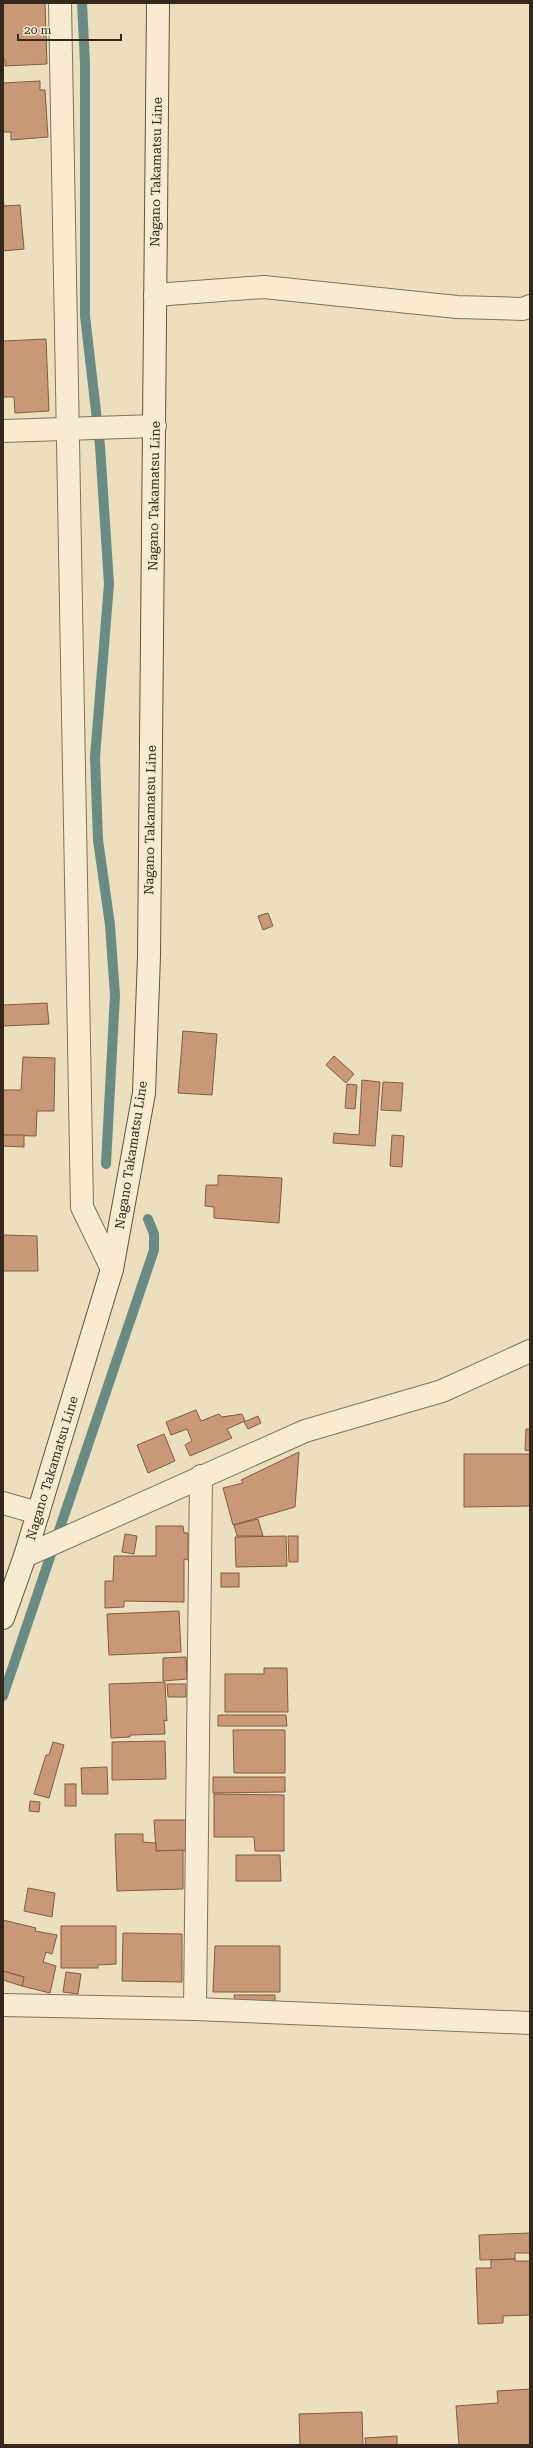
<svg xmlns="http://www.w3.org/2000/svg" width="533" height="2448" font-family="'Roboto Serif',serif">
	<style>
		.lines { fill: none; stroke-linecap: round; stroke-linejoin: round }
		.stream { stroke: #6a8b83; stroke-width: 10 }
		.building { fill: #c99977; stroke: #825a40 }
		.minor-casing { stroke: #847059; stroke-width: 24 }
		.secondary-casing { stroke: #65513c; stroke-width: 24 }
		.minor { stroke: #f7ecd2; stroke-width: 22 }
		.secondary { stroke: #f7ecd2; stroke-width: 22 }
		.labels { text-anchor: middle; dominant-baseline: central; stroke-width: 3; stroke-linejoin: round; paint-order: stroke }
		.street-label { font-size: 13px; fill: #34281d; stroke: #f3e9cf }
	</style>
	<rect width="100%" height="100%" fill="#ecdfc0"/>
	<g class="lines">
		<!-- stream -->
		<g class="stream">
			<polyline points="82,3 85,64 85,316 100,446 109,584 95,757 98,840 110,925 115,995 106,1164"/>
			<polyline points="3,1696 154,1250 154,1234 148,1219"/>
		</g>
	</g>
	<!-- building -->
	<g class="building">
		<polygon points="3,3 45,3 47,64 5,66 5,59 3,60"/>
		<polygon points="40,81 40,90 45,90 48,137 11,140 11,132 3,132 3,83"/>
		<polygon points="3,198 4,206 20,205 24,249 3,251"/>
		<polygon points="46,339 49,411 15,413 14,397 3,397 3,341"/>
		<polygon points="268,913 273,926 263,930 258,916"/>
		<polygon points="47,1003 49,1024 3,1026 3,1005"/>
		<polygon points="183,1031 217,1034 212,1095 178,1093"/>
		<polygon points="334,1056 354,1074 346,1083 326,1065"/>
		<polygon points="23,1057 55,1058 54,1111 37,1111 36,1136 3,1135 3,1090 21,1090"/>
		<polygon points="362,1080 380,1082 375,1146 333,1143 334,1133 359,1135"/>
		<polygon points="383,1082 403,1083 401,1111 381,1110"/>
		<polygon points="347,1084 357,1085 355,1109 345,1108"/>
		<polygon points="3,1135 24,1135 24,1147 3,1146"/>
		<polygon points="392,1135 404,1136 402,1167 390,1166"/>
		<polygon points="218,1175 282,1178 279,1223 214,1218 214,1207 205,1206 206,1185 218,1185"/>
		<polygon points="3,1235 37,1236 38,1271 3,1271"/>
		<polygon points="196,1410 201,1421 219,1414 222,1417 242,1414 245,1421 227,1429 232,1438 190,1456 185,1445 192,1441 187,1429 171,1435 166,1422"/>
		<polygon points="258,1416 261,1423 248,1429 244,1422"/>
		<polygon points="526,1429 530,1429 530,1451 525,1450"/>
		<polygon points="164,1434 175,1461 148,1473 137,1445"/>
		<polygon points="299,1452 295,1507 233,1525 223,1488 243,1483 241,1480"/>
		<polygon points="464,1454 530,1454 530,1506 464,1507"/>
		<polygon points="258,1519 263,1536 237,1536 234,1525"/>
		<polygon points="156,1526 183,1526 184,1533 188,1533 188,1560 184,1559 184,1602 124,1601 124,1607 105,1608 105,1581 113,1581 114,1556 156,1556"/>
		<polygon points="125,1534 137,1536 134,1554 122,1552"/>
		<polygon points="286,1536 287,1566 236,1567 235,1537"/>
		<polygon points="288,1536 298,1536 298,1562 289,1562"/>
		<rect x="221" y="1573" width="18" height="14"/>
		<polygon points="179,1611 181,1652 109,1655 107,1614"/>
		<polygon points="186,1657 187,1679 163,1681 163,1658"/>
		<polygon points="264,1668 287,1668 288,1712 225,1712 225,1674 264,1674"/>
		<polygon points="165,1682 167,1721 164,1720 165,1734 130,1735 130,1737 111,1738 109,1684"/>
		<polygon points="167,1684 186,1684 186,1697 168,1697"/>
		<polygon points="218,1715 286,1715 287,1726 218,1726"/>
		<polygon points="233,1730 285,1730 285,1773 234,1773"/>
		<polygon points="165,1741 166,1779 112,1780 112,1742"/>
		<polygon points="53,1742 64,1745 49,1798 34,1794 46,1755 49,1755"/>
		<polygon points="107,1767 108,1794 82,1794 81,1768"/>
		<polygon points="213,1777 285,1777 285,1792 213,1793"/>
		<rect x="65" y="1784" width="11" height="22"/>
		<polygon points="214,1794 284,1795 284,1851 255,1851 254,1837 214,1837"/>
		<polygon points="30,1801 40,1802 39,1812 29,1811"/>
		<polygon points="154,1820 186,1820 186,1851 156,1851"/>
		<polygon points="115,1834 143,1834 143,1842 156,1843 156,1851 183,1850 183,1889 117,1891"/>
		<polygon points="236,1855 280,1855 281,1881 236,1881"/>
		<polygon points="28,1888 55,1893 52,1917 24,1911"/>
		<polygon points="3,1920 36,1928 35,1931 57,1935 52,1954 46,1952 43,1962 56,1966 50,1993 22,1986 24,1977 3,1971"/>
		<polygon points="61,1926 116,1926 116,1964 98,1965 98,1968 61,1968"/>
		<polygon points="123,1933 182,1934 182,1982 122,1981"/>
		<polygon points="215,1946 280,1946 280,1992 213,1992"/>
		<polygon points="3,1971 24,1977 22,1986 3,1980"/>
		<polygon points="66,1972 81,1974 78,1994 63,1992"/>
		<polygon points="234,1995 275,1995 275,2002 235,2002"/>
		<polygon points="530,2233 530,2253 515,2253 515,2259 480,2260 479,2235"/>
		<polygon points="515,2259 515,2261 530,2261 530,2315 503,2316 503,2323 478,2324 476,2268 491,2268 491,2260"/>
		<polygon points="530,2389 530,2445 459,2445 456,2406 498,2403 497,2391"/>
		<polygon points="362,2412 363,2445 300,2445 299,2414"/>
		<polygon points="397,2436 397,2445 366,2445 365,2438"/>
	</g>
	<g class="lines">
		<defs>
			<g id="minor">
				<polyline points="60,3 82,1207 112,1269"/>
				<polyline points="155,295 264,287 457,307 523,309 530,306"/>
				<polyline points="3,431 155,426"/>
				<polyline points="3,1503 38,1513"/>
				<polyline points="25,1556 305,1431 442,1391 530,1351"/>
				<polyline points="3,2005 195,2009 530,2023"/>
				<polyline points="195,2009 201,1476"/>
			</g>
			<polyline id="secondary" points="3,1618 25,1556 112,1269 144,1093 149,956 158,3"/>
		</defs>
		<!-- minor casing -->
		<use href="#minor" class="minor-casing"/>
		<!-- secondary casing -->
		<use href="#secondary" class="secondary-casing"/>
		<!-- minor -->
		<use href="#minor" class="minor"/>
		<!-- secondary -->
		<use href="#secondary" class="secondary"/>
	</g>
	<g class="labels">
		<!-- street labels -->
		<g class="street-label">
			<text transform="translate(156 172) rotate(-89)">Nagano Takamatsu Line</text>
			<text transform="translate(154 496) rotate(-89)">Nagano Takamatsu Line</text>
			<text transform="translate(150 820) rotate(-89)">Nagano Takamatsu Line</text>
			<text transform="translate(131 1155) rotate(-81)">Nagano Takamatsu Line</text>
			<text transform="translate(52 1468) rotate(-73)">Nagano Takamatsu Line</text>
		</g>
	</g>
	<!-- border -->
	<rect width="533" height="2448" fill="none" stroke="#34281d" stroke-width="8"/>
	<!-- scale -->
	<path d="M18 34v6h103v-6" fill="none" stroke="#34281d" stroke-width="2"/>
	<text x="24" y="34" font-size="12" fill="#34281d" stroke="#f3e9cf" stroke-width="3" paint-order="stroke">20 m</text>
</svg>
